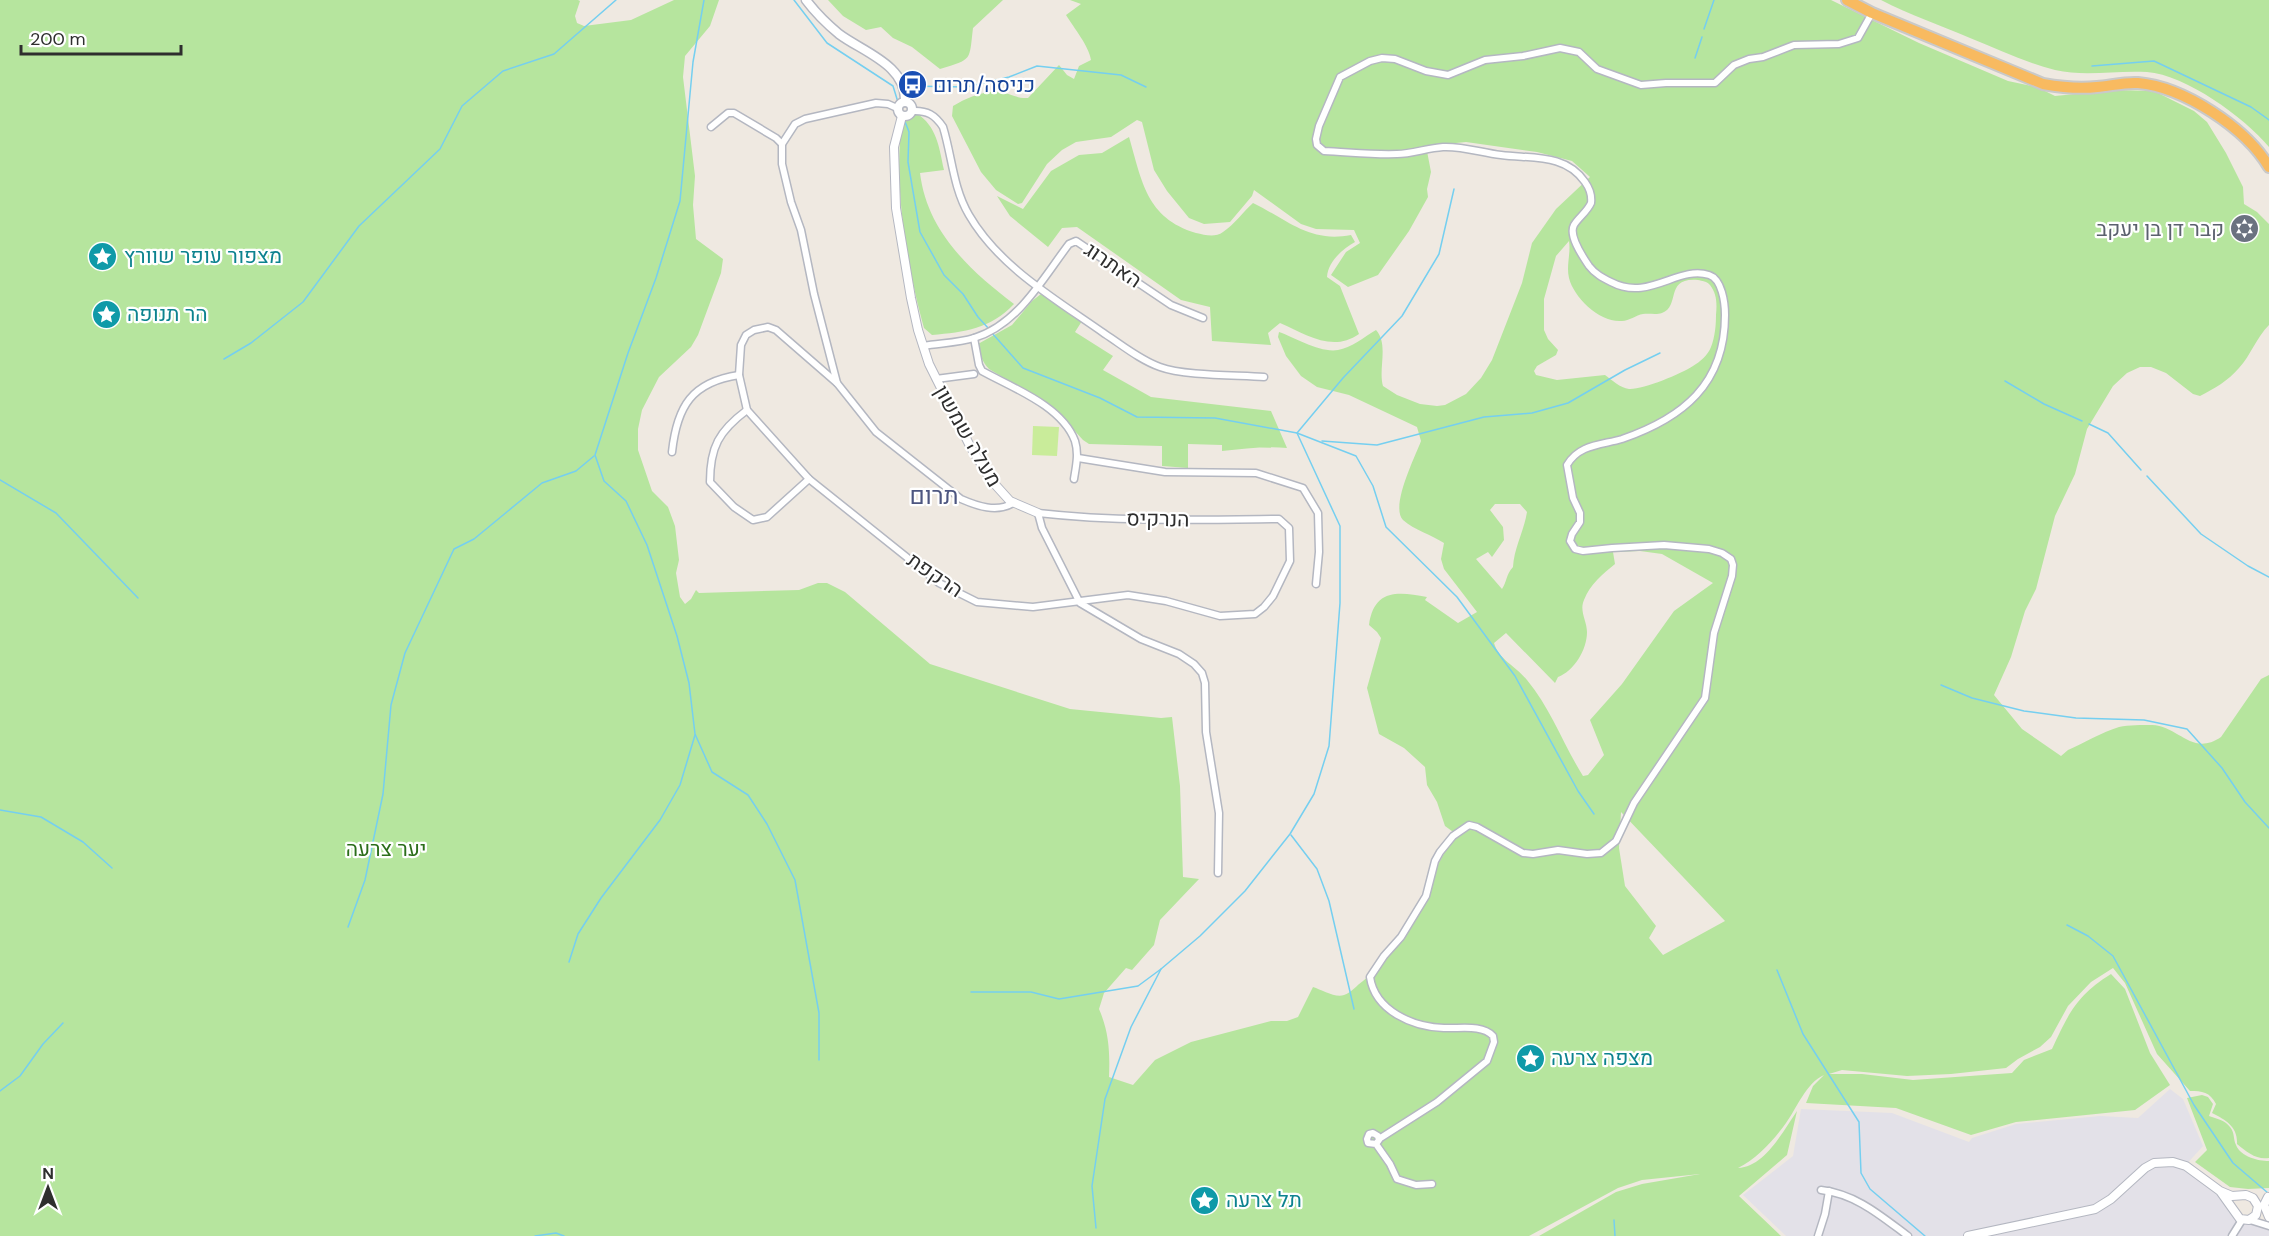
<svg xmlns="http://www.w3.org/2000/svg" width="2269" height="1236" font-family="'DM Sans',Heebo,sans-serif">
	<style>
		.industrial { fill: #e3e1e8 }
		.green { fill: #b6e59e; fill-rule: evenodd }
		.pitch { fill: #c9ec9a }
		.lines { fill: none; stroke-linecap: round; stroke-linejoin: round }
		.stream { stroke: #75cff0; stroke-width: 1.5 }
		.minor-casing { stroke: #b4b7c1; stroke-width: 9 }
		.tertiary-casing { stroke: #b4b7c1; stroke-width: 10 }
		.secondary-casing { stroke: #b4b7c1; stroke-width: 11 }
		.trunk-casing { stroke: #c9c9c9; stroke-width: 14 }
		.minor { stroke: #fff; stroke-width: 6 }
		.tertiary { stroke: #fff; stroke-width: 8 }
		.secondary { stroke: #fff; stroke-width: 8 }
		.trunk { stroke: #f8ba60; stroke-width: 10 }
		.labels { text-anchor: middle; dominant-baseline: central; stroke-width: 4.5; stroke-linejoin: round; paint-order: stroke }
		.transit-label { font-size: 21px; fill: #164399; stroke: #fff; text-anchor: start }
		.worship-label { font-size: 21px; fill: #5b616d; stroke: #fff; text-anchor: end }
		.culture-label { font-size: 21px; fill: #0d838f; stroke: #fff; text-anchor: start }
		.street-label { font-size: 21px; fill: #2e2e2e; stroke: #fff }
		.park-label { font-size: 21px; fill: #2c6e1b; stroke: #fff }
		.quarter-label { font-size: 24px; fill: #4d5680; stroke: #fff }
	</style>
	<rect width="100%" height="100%" fill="#efe9e1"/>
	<!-- industrial -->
	<polygon class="industrial" points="2170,1089 2183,1099 2203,1146 2184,1167 2226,1201 2238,1219 2269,1228 2269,1236 1786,1236 1743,1195 1793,1156 1801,1109 1892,1113 1969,1142 1972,1138 2016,1124 2100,1116 2138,1118"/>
	<!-- green -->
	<g class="green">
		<path d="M 0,0 L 578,0 L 580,1 L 575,16 L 577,23 L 584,26 L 631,20 L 674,0 L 719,0 L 710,26 L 685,56 L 683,77 L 695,176 L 693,205 L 696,239 L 723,259 L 721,273 L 698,335 L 691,347 L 659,377 L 642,410 L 638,429 L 638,450 L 652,491 L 668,507 L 675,526 L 679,560 L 676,573 L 680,597 L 685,604 L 691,599 L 696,590 L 699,593 L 799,590 L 818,583 L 827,583 L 845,592 L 930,664 L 1070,709 L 1161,718 L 1172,717 L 1180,786 L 1183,877 L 1199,879 L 1160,920 L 1154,945 L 1132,970 L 1126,968 L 1104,993 L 1099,1009 C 1109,1032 1110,1052 1109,1077 L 1133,1085 L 1155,1060 L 1191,1042 L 1271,1021 L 1287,1021 L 1298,1017 L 1313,987 C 1322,990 1335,998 1344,995 C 1351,993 1357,985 1363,981 C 1415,941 1421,885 1456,834 L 1445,826 L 1437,802 L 1427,785 L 1425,767 L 1404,748 L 1379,734 L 1367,688 L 1381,638 L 1377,632 L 1369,625 C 1374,590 1396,591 1427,597 L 1425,600 L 1458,623 L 1477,612 L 1444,569 L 1441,559 L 1444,543 C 1432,535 1414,530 1403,520 C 1390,507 1415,457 1421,441 L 1417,427 L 1349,395 L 1317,387 L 1301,376 L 1286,356 L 1278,337 L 1279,332 C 1296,338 1320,353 1338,350 C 1351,348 1364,337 1376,330 C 1389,344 1378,369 1383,386 L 1397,395 L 1420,404 L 1437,406 L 1445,405 L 1466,394 L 1481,378 L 1492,360 L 1522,283 L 1532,243 L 1556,209 L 1590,177 L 1572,161 L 1537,152 L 1466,142 L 1426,146 L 1431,172 L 1427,189 L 1428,197 L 1409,231 L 1378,275 L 1348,287 L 1331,275 L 1346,252 L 1360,243 L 1354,230 L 1316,229 L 1301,224 L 1254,190 L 1252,196 L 1230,222 L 1204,224 L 1189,218 L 1167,191 L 1154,170 L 1142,122 L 1137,120 L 1111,137 L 1076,142 L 1062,150 L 1047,164 L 1022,203 L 1018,204 L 996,190 L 981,172 L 952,116 L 953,106 C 966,98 984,90 1000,92 C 1010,93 1017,99 1028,98 L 1059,65 L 1067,75 L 1074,79 L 1079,66 L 1091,60 C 1089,46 1074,28 1066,15 L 1081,4 L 1070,0 L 1831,0 L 1919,43 L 2008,81 L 2037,87 L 2055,96 L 2115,90 L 2154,91 L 2194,111 L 2207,122 L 2226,153 L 2243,187 L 2244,204 L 2257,212 L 2269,224 L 2269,325 C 2256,338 2251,355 2239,368 C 2229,380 2214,389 2200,396 L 2193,394 L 2166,373 L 2151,367 L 2140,367 L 2127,373 L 2113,386 L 2087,429 L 2075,474 L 2055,516 L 2036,589 L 2025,611 L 2011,657 L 1994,695 L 2022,729 L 2061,756 L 2068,750 C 2084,743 2102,732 2119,727 C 2129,725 2142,725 2152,725 C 2179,726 2192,757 2221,737 L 2261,679 L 2269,675 L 2269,1158 C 2256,1160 2247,1152 2237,1144 C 2238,1127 2226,1120 2212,1113 L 2216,1104 C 2210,1092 2202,1091 2190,1091 L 2157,1054 L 2125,983 L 2113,968 L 2091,982 L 2068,1006 L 2051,1037 L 2040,1047 L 2018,1059 L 2006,1068 L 1951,1074 L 1907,1076 L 1842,1070 L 1829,1074 L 1862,1074 L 1913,1080 L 2012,1073 L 2024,1060 L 2052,1049 C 2069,1013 2076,996 2111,974 L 2125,989 L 2150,1053 L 2170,1085 L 2135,1110 L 2016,1122 L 1971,1135 L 1896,1108 L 1806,1103 L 1813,1086 L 1824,1075 C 1806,1083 1797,1108 1786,1123 C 1774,1140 1757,1159 1738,1168 C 1765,1167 1783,1131 1797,1111 L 1787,1155 L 1739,1196 L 1781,1236 L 1539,1236 L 1616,1192 L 1642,1184 L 1700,1174 L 1642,1180 L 1618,1188 L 1529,1236 L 0,1236 ZM 1569,241 C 1571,253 1566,266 1569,278 C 1574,298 1600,323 1622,321 C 1629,321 1636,315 1643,314 C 1649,313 1656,315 1662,313 C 1681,306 1664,277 1698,280 C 1702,281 1707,281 1710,285 C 1717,294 1717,304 1716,315 C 1716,325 1715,337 1711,347 C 1708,355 1700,362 1693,366 C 1681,374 1642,390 1629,389 C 1620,388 1612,380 1605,375 L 1557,380 L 1536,375 L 1534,371 L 1537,366 L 1556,355 L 1558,350 L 1548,339 L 1544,330 L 1544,299 L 1556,256 ZM 1495,504 L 1520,504 L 1527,512 C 1524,531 1514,548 1513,567 C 1506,574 1507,582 1502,589 L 1476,559 L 1488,552 L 1492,557 L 1504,540 L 1503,527 L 1490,510 ZM 1640,551 L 1662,554 L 1713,583 L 1674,611 L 1622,684 L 1590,720 L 1604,755 L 1588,775 L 1583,776 C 1563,744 1551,709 1527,680 C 1516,666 1499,660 1494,643 L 1506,633 L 1555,683 L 1558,677 C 1574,671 1587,650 1587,632 C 1587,621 1579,611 1584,600 C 1590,584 1603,574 1615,564 L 1613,552 ZM 1621,812 L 1725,921 L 1663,955 L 1649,938 L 1656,926 L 1625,886 L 1619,848 Z"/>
		<path d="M 828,0 L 1003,0 L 973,28 C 969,61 973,59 940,69 L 912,47 L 893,38 L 881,27 L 866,30 L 843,16 Z"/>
		<path d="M 1881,0 L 2269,0 L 2269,147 C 2244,117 2186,75 2147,72 C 2116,70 2086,77 2055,70 C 2026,63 1998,49 1970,38 C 1940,25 1910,15 1881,0 Z"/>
		<path d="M 916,113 C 937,126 939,147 944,170 L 920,173 C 927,231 969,270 1014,304 C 990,329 965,332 932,335 L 924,328 C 907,266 893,186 902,122 Z"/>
		<path d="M 1129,137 C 1142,181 1146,218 1196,233 C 1205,235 1215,238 1223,232 C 1234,225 1243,212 1253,203 C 1288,220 1309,243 1351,235 L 1355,242 C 1343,249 1328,261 1327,277 L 1340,286 L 1359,334 C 1332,353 1306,334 1280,323 L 1268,333 L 1271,345 L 1212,341 L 1210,307 L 1181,300 L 1077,227 L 1062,228 L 1048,247 L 1010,216 L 997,196 L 1023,209 L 1051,171 L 1079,155 L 1102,153 Z"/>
		<path d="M 1041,294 L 1082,321 L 1075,332 L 1113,356 L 1103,370 L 1151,397 L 1271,411 L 1287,448 C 1266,446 1243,449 1222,451 L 1222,445 L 1188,444 L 1188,468 L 1162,466 L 1162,446 L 1089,444 L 1083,440 L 1053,407 L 989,369 C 983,363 978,352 978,344 L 1012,325 L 1032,301 Z"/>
		<path d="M 2202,1095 L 2208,1097 L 2213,1104 L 2209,1116 C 2217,1119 2225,1120 2230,1127 C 2235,1133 2233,1139 2236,1145 C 2241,1157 2258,1161 2269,1161 L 2269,1188 L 2248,1189 L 2230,1187 L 2195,1162 L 2207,1150 L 2187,1098 Z"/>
	</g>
	<!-- pitch -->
	<polygon class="pitch" points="1033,426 1059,427 1057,456 1032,455"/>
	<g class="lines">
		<!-- stream -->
		<g class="stream">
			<polyline points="704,0 693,62 680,201 656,278 628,353 595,455 604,481 626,501 647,545 677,636 689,683 695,734 712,772 748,795 767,824 795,880 819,1013 819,1060"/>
			<polyline points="794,0 827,43 893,86 901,112"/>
			<polyline points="1704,29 1714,0"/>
			<polyline points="1695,58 1702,37"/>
			<polyline points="2092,66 2154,61 2251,107 2269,120"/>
			<polyline points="907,86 967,87 1009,77 1037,66 1121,75 1146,87"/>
			<polyline points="904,119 909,132 908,162 920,232 944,275 963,294 978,317 989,329"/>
			<polyline points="992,333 1023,368 1100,398 1137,417 1215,418 1297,433 1356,456 1373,486 1386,527 1457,597 1515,676 1578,791 1594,814"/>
			<polyline points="224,359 251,343 303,302 359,226 440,149 462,106 503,71 554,54 616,0"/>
			<polyline points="2005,381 2044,404 2082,421"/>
			<polyline points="2089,424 2108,433 2141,470"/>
			<polyline points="1322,441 1377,445 1484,417 1532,413 1568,403 1625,370 1660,353"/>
			<polyline points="2147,476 2201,534 2248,566 2269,577"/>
			<polyline points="0,480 56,513 138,598"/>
			<polyline points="1941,685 1972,698 2024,711 2076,718 2144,720 2187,729 2222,768 2245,802 2269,828"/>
			<polyline points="0,810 41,817 83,842 112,868"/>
			<polyline points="1291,835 1317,869 1329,901 1354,1009"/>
			<polyline points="2067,925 2088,936 2113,956 2194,1105 2233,1163 2268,1193"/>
			<polyline points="348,927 365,880 383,794 391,705 405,653 454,549 474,539 542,483 576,471 594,456"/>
			<polyline points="569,962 578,934 601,898 660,820 680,785 695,735"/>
			<polyline points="1777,970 1803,1034 1859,1122 1861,1173 1870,1189 1925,1236"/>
			<polyline points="971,992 1031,992 1059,999 1138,986 1161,969"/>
			<polyline points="0,1091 20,1076 43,1044 63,1023"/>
			<polyline points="1614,1220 1615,1236"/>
			<polyline points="1096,1228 1092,1186 1105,1099 1131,1027 1161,969 1200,936 1245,891 1290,834 1314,794 1329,746 1340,603 1340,526 1297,433 1343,378 1402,316 1439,254 1454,189"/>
			<polyline points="535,1236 556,1233 564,1236"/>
		</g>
		<defs>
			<g id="minor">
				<path d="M 897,108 L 888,104 L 876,103 L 805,119 L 795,124 L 782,144 L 782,164 L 791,202 L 801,230 L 814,294 L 837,383 L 876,432 L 961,499 C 977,506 997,513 1013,503"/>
				<path d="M 912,111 C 927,110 935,115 943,127 C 952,156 953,188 969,215 C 999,267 1057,300 1105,334 C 1122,345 1140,360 1160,367 C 1184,376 1237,375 1264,377"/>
				<polyline points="711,127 728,113 734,113 776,138 782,144"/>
				<path d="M 974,338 L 979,365 L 982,371 C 1013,388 1062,406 1075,441 C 1079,454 1076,466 1074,479"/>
				<path d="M 923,346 C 940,343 958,343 974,338 C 1018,325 1043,278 1069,244 L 1076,241 L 1171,305 L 1203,318"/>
				<polyline points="936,379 974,374"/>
				<path d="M 837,383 L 776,330 L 768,327 L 754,330 L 746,335 L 741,345 L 739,375 L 747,410 L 809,479 L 939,583 L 977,602 L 1033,607 L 1128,595 L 1166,601 L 1220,616 L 1255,614 L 1264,607 L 1273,596 L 1290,561 L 1289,528 L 1279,519 C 1199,520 1118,522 1038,513 L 1042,528 L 1080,603 L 1141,639 L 1179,654 L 1194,664 L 1202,673 L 1205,683 L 1206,732 L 1219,813 L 1218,873"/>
				<path d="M 747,410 C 719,431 710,447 710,482 L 734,507 L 753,520 L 767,517 L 809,479"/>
				<path d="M 672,452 C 677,406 692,382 739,375"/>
				<polyline points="1078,458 1165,472 1256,473 1303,488 1318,513 1319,552 1316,584"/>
				<path d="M 1379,1139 L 1437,1102 L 1487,1061 L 1494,1042 L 1493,1036 C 1482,1024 1459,1029 1444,1028 C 1413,1027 1375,1011 1370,977 L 1384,956 L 1401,937 L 1426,896 L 1435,861 L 1440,852 L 1453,836 L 1469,825 L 1477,827 L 1523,853 L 1533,854 L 1558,850 L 1587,854 L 1601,853 L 1616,841 L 1634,803 L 1705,698 L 1714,633 L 1732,576 L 1733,565 L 1731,559 L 1722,553 L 1709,549 L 1664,545 L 1612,548 L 1583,551 L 1575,549 L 1570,541 L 1572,534 L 1580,522 L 1580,513 L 1573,498 L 1567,465 C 1579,444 1602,445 1622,439 C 1683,418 1725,384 1725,315 C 1725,303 1722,279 1709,275 C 1678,265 1649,302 1611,282 C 1603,278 1595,274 1589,266 C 1583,257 1568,236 1574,225 C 1579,217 1587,212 1591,203 C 1592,195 1590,189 1585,182 C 1565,153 1531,159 1501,155 C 1482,153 1463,146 1443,147 C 1427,148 1412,154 1397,154 C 1373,155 1348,152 1324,151 L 1317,145 L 1316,139 L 1319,126 L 1340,77 L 1370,61 L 1382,58 L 1395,59 L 1426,71 L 1448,75 L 1485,60 L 1523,56 L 1560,48 L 1579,52 L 1597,69 L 1641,85 L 1666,83 L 1715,83 L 1734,65 L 1749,59 L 1763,57 L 1794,45 L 1839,44 L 1858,38 L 1872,13"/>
				<polyline points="1376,1144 1379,1140 1378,1136 1373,1133 1369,1134 1367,1139 1368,1143 1376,1144 1390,1164 1397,1179 1416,1185 1432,1184"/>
				<path d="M 1821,1190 C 1856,1194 1881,1216 1908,1236"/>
				<polyline points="2250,1220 2269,1226"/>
				<polyline points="1818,1236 1825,1214 1829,1191"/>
				<polyline points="2232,1236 2242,1220"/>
			</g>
			<g id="tertiary">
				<polyline points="902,116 894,147 896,208 911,298 918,330 929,364 970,446 991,480 1010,501 1038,513"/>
				<polyline points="2268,1197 2264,1205 2269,1217"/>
				<polyline points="1968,1236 2095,1209 2111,1199 2145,1168 2154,1163 2173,1162 2186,1166 2220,1191 2240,1219 2249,1220 2256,1215 2258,1206 2253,1198 2246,1195 2232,1196 2220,1191"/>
			</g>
			<g id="secondary">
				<path d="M 806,0 C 815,12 827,24 839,34 C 863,52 907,65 905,102"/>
				<circle cx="905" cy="109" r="7"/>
			</g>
			<path id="trunk" d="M 1847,0 L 1872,13 L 2043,84 C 2060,87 2080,89 2097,87 C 2110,86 2125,82 2138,83 C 2184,87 2246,128 2269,167"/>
		</defs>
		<!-- minor casing -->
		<use href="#minor" class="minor-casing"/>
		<!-- tertiary casing -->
		<use href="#tertiary" class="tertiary-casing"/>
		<!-- secondary casing -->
		<use href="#secondary" class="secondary-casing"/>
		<!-- trunk casing -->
		<use href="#trunk" class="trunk-casing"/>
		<!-- minor -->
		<use href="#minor" class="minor"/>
		<!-- tertiary -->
		<use href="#tertiary" class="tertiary"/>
		<!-- secondary -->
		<use href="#secondary" class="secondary"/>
		<!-- trunk -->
		<use href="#trunk" class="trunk"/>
	</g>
	<!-- icons -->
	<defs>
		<symbol id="bus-disc" viewBox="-11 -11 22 22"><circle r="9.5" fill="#1a4fb4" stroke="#fff"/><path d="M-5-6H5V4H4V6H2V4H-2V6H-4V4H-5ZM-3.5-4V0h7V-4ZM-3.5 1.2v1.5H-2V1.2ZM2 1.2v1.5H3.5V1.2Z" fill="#fff"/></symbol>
		<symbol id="synagogue-disc" viewBox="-11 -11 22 22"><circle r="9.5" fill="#6b7280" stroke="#fff"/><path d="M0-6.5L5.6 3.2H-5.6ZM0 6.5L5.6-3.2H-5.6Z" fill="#fff"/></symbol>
		<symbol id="sight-disc" viewBox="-11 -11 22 22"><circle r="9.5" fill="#0f9aa8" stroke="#fff"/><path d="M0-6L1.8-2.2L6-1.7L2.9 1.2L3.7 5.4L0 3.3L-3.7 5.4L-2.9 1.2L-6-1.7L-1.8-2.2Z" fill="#fff"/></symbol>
	</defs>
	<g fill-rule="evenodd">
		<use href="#bus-disc" x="896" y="68" width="33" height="33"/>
		<use href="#synagogue-disc" x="2228" y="212" width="33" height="33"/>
		<use href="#sight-disc" x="86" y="240" width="33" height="33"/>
		<use href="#sight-disc" x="90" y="298" width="33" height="33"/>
		<use href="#sight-disc" x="1514" y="1042" width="33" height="33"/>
		<use href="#sight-disc" x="1188" y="1184" width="33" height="33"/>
	</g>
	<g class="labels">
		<!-- transit labels -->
		<g class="transit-label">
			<text x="933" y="85">כניסה/תרום</text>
		</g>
		<!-- worship labels -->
		<g class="worship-label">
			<text x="2224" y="229">קבר דן בן יעקב</text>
		</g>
		<!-- culture labels -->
		<g class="culture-label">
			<text x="124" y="256">מצפור עופר שוורץ</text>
			<text x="127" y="314">הר תנופה</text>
			<text x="1551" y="1058">מצפה צרעה</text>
			<text x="1226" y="1200">תל צרעה</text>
		</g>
		<!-- street labels -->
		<g class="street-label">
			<text transform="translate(1113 265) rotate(34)">האתרוג</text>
			<text transform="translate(968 436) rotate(60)">מעלה שמשון</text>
			<text transform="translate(1158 519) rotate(1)">הנרקיס</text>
			<text transform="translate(935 575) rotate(34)">הרקפת</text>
		</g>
		<!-- park labels -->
		<g class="park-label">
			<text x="386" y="849">יער צרעה</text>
		</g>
		<!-- quarter labels -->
		<g class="quarter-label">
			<text x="934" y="495">תרום</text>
		</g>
	</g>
	<!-- north arrow -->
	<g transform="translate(48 1188)" stroke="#ffffff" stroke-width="4.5" paint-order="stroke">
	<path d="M0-4.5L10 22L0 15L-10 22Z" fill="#2e2e2e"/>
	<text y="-9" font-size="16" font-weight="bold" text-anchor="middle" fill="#2e2e2e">N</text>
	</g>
	<!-- scale -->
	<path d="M21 45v9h160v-9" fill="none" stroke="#2e2e2e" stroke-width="3"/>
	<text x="30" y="45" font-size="18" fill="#2e2e2e" stroke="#ffffff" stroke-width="4.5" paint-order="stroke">200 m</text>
</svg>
